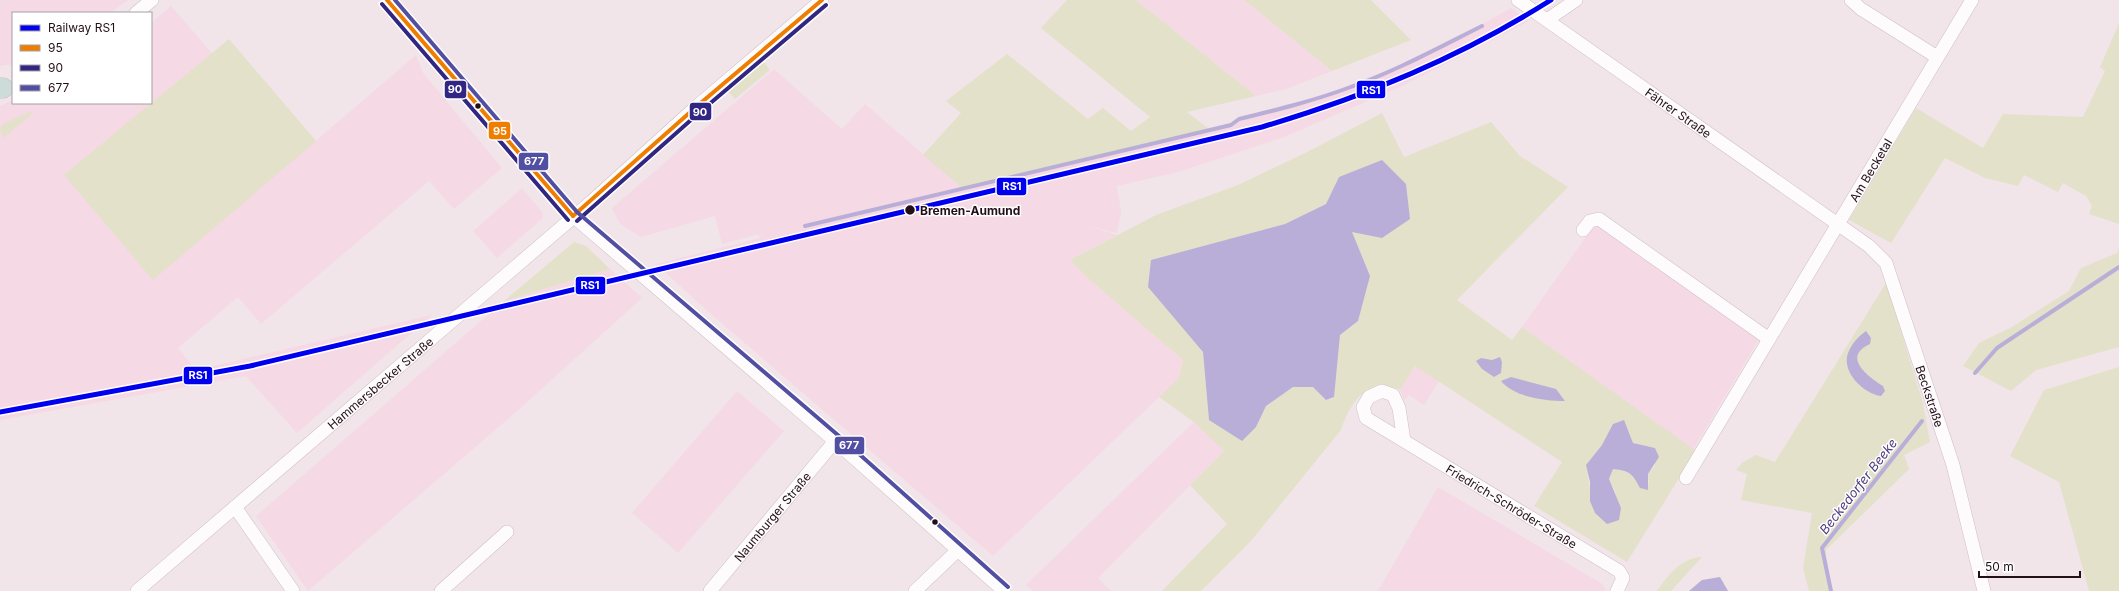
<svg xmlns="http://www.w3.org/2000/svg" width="2119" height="591" font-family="Inter,sans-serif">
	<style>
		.built { fill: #f5d9e4 }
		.green { fill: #e3e1ca; fill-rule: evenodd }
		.water { fill: #b9aed8 }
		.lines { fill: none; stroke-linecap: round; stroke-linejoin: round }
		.stream { stroke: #b9aed8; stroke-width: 4 }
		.minor-casing { stroke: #cfbfc5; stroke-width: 14 }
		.highway-casing { stroke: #cac1c4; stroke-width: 21 }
		.minor { stroke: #fdfbfc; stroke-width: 13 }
		.highway { stroke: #ccdcd9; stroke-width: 20 }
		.bus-1-casing { stroke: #fff; stroke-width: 7 }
		.bus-2-casing { stroke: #fff; stroke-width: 7 }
		.bus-3-casing { stroke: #fff; stroke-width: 7 }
		.bus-1 { stroke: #ef7d00; stroke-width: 4 }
		.bus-2 { stroke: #312783; stroke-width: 4 }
		.bus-3 { stroke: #524ea2; stroke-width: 4 }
		.rail-1-casing { stroke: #fff; stroke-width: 8 }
		.rail-1 { stroke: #00e; stroke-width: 5 }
		.bus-dot { fill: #230f18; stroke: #fff; stroke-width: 1.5 }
		.labels { text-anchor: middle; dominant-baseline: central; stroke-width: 3; stroke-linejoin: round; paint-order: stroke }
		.street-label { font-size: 12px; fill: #230f18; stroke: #fff }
		.stop-label { font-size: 12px; font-weight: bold; fill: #230f18; stroke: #fff; text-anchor: start }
		.water-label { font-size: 13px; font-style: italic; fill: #4e3b81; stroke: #fff }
		.line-badge { stroke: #fff; stroke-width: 1.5 }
		.badge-label { font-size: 11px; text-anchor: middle; font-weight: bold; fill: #fff }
	</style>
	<rect width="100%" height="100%" fill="#f1e5e9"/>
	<!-- built -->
	<g class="built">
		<polygon points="0,0 128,0 110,13 13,13 13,64 0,66"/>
		<polygon points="1136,0 1244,0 1332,71 1286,89 1256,96"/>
		<polygon points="171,6 212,53 65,175 305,150 416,55 423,73 502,168 454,209 429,181 261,324 238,297 178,348 196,370 432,315 297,433 246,376 0,420 0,106 13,100 13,103 151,103 151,23"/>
		<polygon points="1511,8 1529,21 1402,86 1284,137 1178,172 1117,186 1121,211 1117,233 1084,225 1117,235 1070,260 1089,279 1183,360 1179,378 993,556 712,315 656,264 760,238 759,234 722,244 715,216 641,237 620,224 612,208 774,69 842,129 865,104 959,185 959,190 1195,134 1334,91 1398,66 1455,39"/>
		<polygon points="522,188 543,213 543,218 497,258 473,231"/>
		<polygon points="1597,221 1759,339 1693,450 1522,327"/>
		<polygon points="610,269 642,298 515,413 308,591 256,516 504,301"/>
		<polygon points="1415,366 1439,381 1424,405 1409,395 1404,400 1400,390"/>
		<polygon points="737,391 784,431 678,553 632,513"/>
		<polygon points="1194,422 1224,451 1098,578 1111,591 1033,591 1026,585"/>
		<polygon points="1438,487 1601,583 1605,589 1604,591 1378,591"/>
	</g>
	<!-- green -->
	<g class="green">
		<polygon points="1067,0 1136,0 1256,96 1187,112 1209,129 959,190 959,185 923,155 961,113 946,101 1007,54 1088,119 1103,108 1131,131 1150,117 1041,28"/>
		<polygon points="1244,0 1371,0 1411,40 1332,71"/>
		<polygon points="2119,23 2119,224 2089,214 2092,206 2086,196 2063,183 2058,192 2024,175 2018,186 1985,178 1945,158 1891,243 1849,220 1916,108 1983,148 2003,114 2083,117 2105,71 2100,67"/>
		<polygon points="229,39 316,141 153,280 64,175"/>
		<polygon points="762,60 770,70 735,99 727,90"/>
		<polygon points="32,111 31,115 3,138 0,129 3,124"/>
		<path d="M 1382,113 L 1404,157 L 1491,122 L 1520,156 L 1568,187 L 1457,300 L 1512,340 L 1522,327 L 1696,451 L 1627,562 L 1534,506 L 1562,462 L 1415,366 L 1400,390 C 1368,375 1350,403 1341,430 L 1251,541 L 1201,591 L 1162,591 L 1227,524 L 1190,485 L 1224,451 L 1194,422 L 1159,397 L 1179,378 L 1183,360 L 1089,279 L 1070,260 L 1156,215 L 1238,185 L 1311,150 ZM 1339,177 L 1352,232 L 1358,321 L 1340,335 L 1333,398 L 1326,400 L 1313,387 L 1293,387 L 1266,406 L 1256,427 L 1209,420 L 1203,352 L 1151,260 L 1285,224 L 1326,204 ZM 1500,357 L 1501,373 L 1494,377 L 1482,369 L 1481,358 L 1492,360 ZM 1633,443 L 1655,448 L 1655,466 L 1648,474 L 1649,484 L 1640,488 C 1632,472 1630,472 1613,469 L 1609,479 L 1616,494 L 1595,513 C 1589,497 1590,481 1586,465 L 1602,445 Z"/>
		<polygon points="574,242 586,246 610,269 504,301"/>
		<polygon points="2119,248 2119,347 2036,370 2011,391 1963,366 1979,343 2012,327 2069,291 2081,268 2117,253"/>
		<polygon points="1886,283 1923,403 1930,442 1904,455 1909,469 1826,550 1827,571 1832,591 1809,591 1803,568 1812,513 1741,500 1747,474 1736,470 1743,462 1756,455 1775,462"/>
		<polygon points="2119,367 2119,591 2089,591 2059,482 2010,456 2044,390"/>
		<path d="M 1702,557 L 1671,591 L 1657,591 C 1668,575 1681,558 1702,557 Z"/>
	</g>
	<!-- water -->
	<g class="water">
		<polygon points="1382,160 1406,184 1410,219 1382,238 1352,232 1370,276 1358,321 1340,335 1334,397 1326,400 1313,387 1293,387 1266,406 1256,427 1242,441 1209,420 1203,352 1148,287 1151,260 1285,224 1326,204 1339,177"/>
		<path d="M 1866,331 L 1871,338 L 1870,344 C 1841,357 1869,377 1883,386 L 1885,391 L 1881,396 C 1864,394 1841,372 1848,353 C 1852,343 1858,337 1866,331 Z"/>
		<polygon points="1500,357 1502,362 1501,373 1494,377 1482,369 1476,361 1481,358 1492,360"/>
		<path d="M 1511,377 L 1556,389 L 1565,401 C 1545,401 1514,397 1501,381 Z"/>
		<path d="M 1624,420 L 1633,443 L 1655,448 L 1659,457 L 1648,474 L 1648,490 L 1640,488 C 1632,473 1630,471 1613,469 L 1609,479 L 1621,508 L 1619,520 L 1607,524 L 1595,513 L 1590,501 L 1590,482 L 1586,465 L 1602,445 L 1613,424 Z"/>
		<polygon points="1720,577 1728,591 1689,591 1702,580"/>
	</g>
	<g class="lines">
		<!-- stream -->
		<g class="stream">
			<path d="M 805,226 L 1231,125 L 1239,119 C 1276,110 1313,101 1348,88 C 1394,72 1438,48 1482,26"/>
			<polyline points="1975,373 1997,348 2119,267"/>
			<polyline points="1831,591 1822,548 1922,421"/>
		</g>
		<defs>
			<g id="minor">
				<polyline points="387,0 573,216 835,441 1004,591"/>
				<path id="s1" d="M 1518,0 L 1869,246 L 1886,263 L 1953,465 L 1984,591"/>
				<polyline points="1851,0 1861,9 1937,57"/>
				<polyline points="136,13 152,0"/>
				<polyline points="1547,20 1576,0"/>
				<polyline points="1583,230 1590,221 1599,219 1769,339"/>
				<path id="s2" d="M 1404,441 L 1399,408 L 1393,395 L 1382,391 L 1369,397 L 1363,407 L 1366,418 L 1619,571 L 1623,578 L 1617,591"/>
				<path id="s3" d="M 1686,478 L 1972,0"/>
				<polyline points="235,507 293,591"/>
				<path id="s4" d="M 137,591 L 591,202 L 696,107 L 822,0"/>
				<polyline points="441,591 507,532"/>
				<path id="s5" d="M 710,591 L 835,441"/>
				<polyline points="915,591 958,550"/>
			</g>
			<polyline id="highway" points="0,88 3,88"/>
		</defs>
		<!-- minor casing -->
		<use href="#minor" class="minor-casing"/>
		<!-- highway casing -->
		<use href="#highway" class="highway-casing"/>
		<!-- minor -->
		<use href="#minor" class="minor"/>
		<!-- highway -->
		<use href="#highway" class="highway"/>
		<defs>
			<g id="bus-1">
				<polyline points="387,0 573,216"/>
				<polyline points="573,216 696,107 822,0"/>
			</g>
			<g id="bus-2">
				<polyline points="382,4 568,220"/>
				<polyline points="577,221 700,112 826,5"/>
			</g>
			<polyline id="bus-3" points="395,0 577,212 839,436 1008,587"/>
		</defs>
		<!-- bus-1 casing -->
		<use href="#bus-1" class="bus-1-casing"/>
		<!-- bus-2 casing -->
		<use href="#bus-2" class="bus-2-casing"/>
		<!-- bus-3 casing -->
		<use href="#bus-3" class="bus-3-casing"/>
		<!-- bus-1 -->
		<use href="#bus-1" class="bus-1"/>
		<!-- bus-2 -->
		<use href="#bus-2" class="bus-2"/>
		<!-- bus-3 -->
		<use href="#bus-3" class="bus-3"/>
		<defs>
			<path id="rail-1" d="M 0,412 L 250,366 L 1262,127 C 1366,96 1459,58 1551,0"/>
		</defs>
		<!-- rail-1 casing -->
		<use href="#rail-1" class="rail-1-casing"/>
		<!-- rail-1 -->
		<use href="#rail-1" class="rail-1"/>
	</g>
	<!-- markers -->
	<g class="bus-dot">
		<circle cx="478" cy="106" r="3.5"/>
		<circle cx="910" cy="210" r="5.5"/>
		<circle cx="935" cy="522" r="3.5"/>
	</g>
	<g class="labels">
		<!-- street labels -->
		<g class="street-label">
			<text stroke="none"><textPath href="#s1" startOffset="196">Fährer Straße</textPath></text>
			<text stroke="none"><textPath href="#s3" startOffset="359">Am Becketal</textPath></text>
			<text stroke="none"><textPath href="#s4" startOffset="320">Hammersbecker Straße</textPath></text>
			<text stroke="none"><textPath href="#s1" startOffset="593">Beckstraße</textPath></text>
			<text stroke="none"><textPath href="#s2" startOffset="267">Friedrich-Schröder-Straße</textPath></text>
			<text stroke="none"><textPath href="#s5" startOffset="97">Naumburger Straße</textPath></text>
		</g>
		<!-- stop labels -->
		<g class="stop-label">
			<text x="920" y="210">Bremen-Aumund</text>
		</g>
		<!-- water labels -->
		<g class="water-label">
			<text transform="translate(1858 486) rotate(-52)">Beckedorfer Beeke</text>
		</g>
	</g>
	<g class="line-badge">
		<rect x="444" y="80" width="23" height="19" rx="4" fill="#312783"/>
		<rect x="1356" y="80" width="30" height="19" rx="4" fill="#00e"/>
		<rect x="689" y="102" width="23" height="19" rx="4" fill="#312783"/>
		<rect x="488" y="121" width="23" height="19" rx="4" fill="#ef7d00"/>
		<rect x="518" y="152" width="31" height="19" rx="4" fill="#524ea2"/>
		<rect x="996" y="177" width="31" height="19" rx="4" fill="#00e"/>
		<rect x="575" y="276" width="31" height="19" rx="4" fill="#00e"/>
		<rect x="183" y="366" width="30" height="19" rx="4" fill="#00e"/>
		<rect x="834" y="436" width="31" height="19" rx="4" fill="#524ea2"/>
	</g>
	<g class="badge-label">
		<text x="455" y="93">90</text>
		<text x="1371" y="94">RS1</text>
		<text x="700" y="116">90</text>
		<text x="500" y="135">95</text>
		<text x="534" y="165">677</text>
		<text x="1012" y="190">RS1</text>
		<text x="590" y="289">RS1</text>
		<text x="198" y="379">RS1</text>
		<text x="849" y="449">677</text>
	</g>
	<!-- legend -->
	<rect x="12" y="12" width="140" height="92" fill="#ffffff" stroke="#a79fa3"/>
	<rect x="20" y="25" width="20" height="6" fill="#0000ee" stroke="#a79fa3"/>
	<text x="48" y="32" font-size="12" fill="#230f18">Railway RS1</text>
	<rect x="20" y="45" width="20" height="6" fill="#ef7d00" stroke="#a79fa3"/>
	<text x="48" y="52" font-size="12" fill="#230f18">95</text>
	<rect x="20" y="65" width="20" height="6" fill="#312783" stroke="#a79fa3"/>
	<text x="48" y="72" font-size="12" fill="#230f18">90</text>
	<rect x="20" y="85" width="20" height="6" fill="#524ea2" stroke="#a79fa3"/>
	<text x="48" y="92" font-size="12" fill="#230f18">677</text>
	<!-- scale -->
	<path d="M1979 571v6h101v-6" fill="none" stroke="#230f18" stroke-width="2"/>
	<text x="1985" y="571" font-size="12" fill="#230f18" stroke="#ffffff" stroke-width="3" paint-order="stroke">50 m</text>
</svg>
